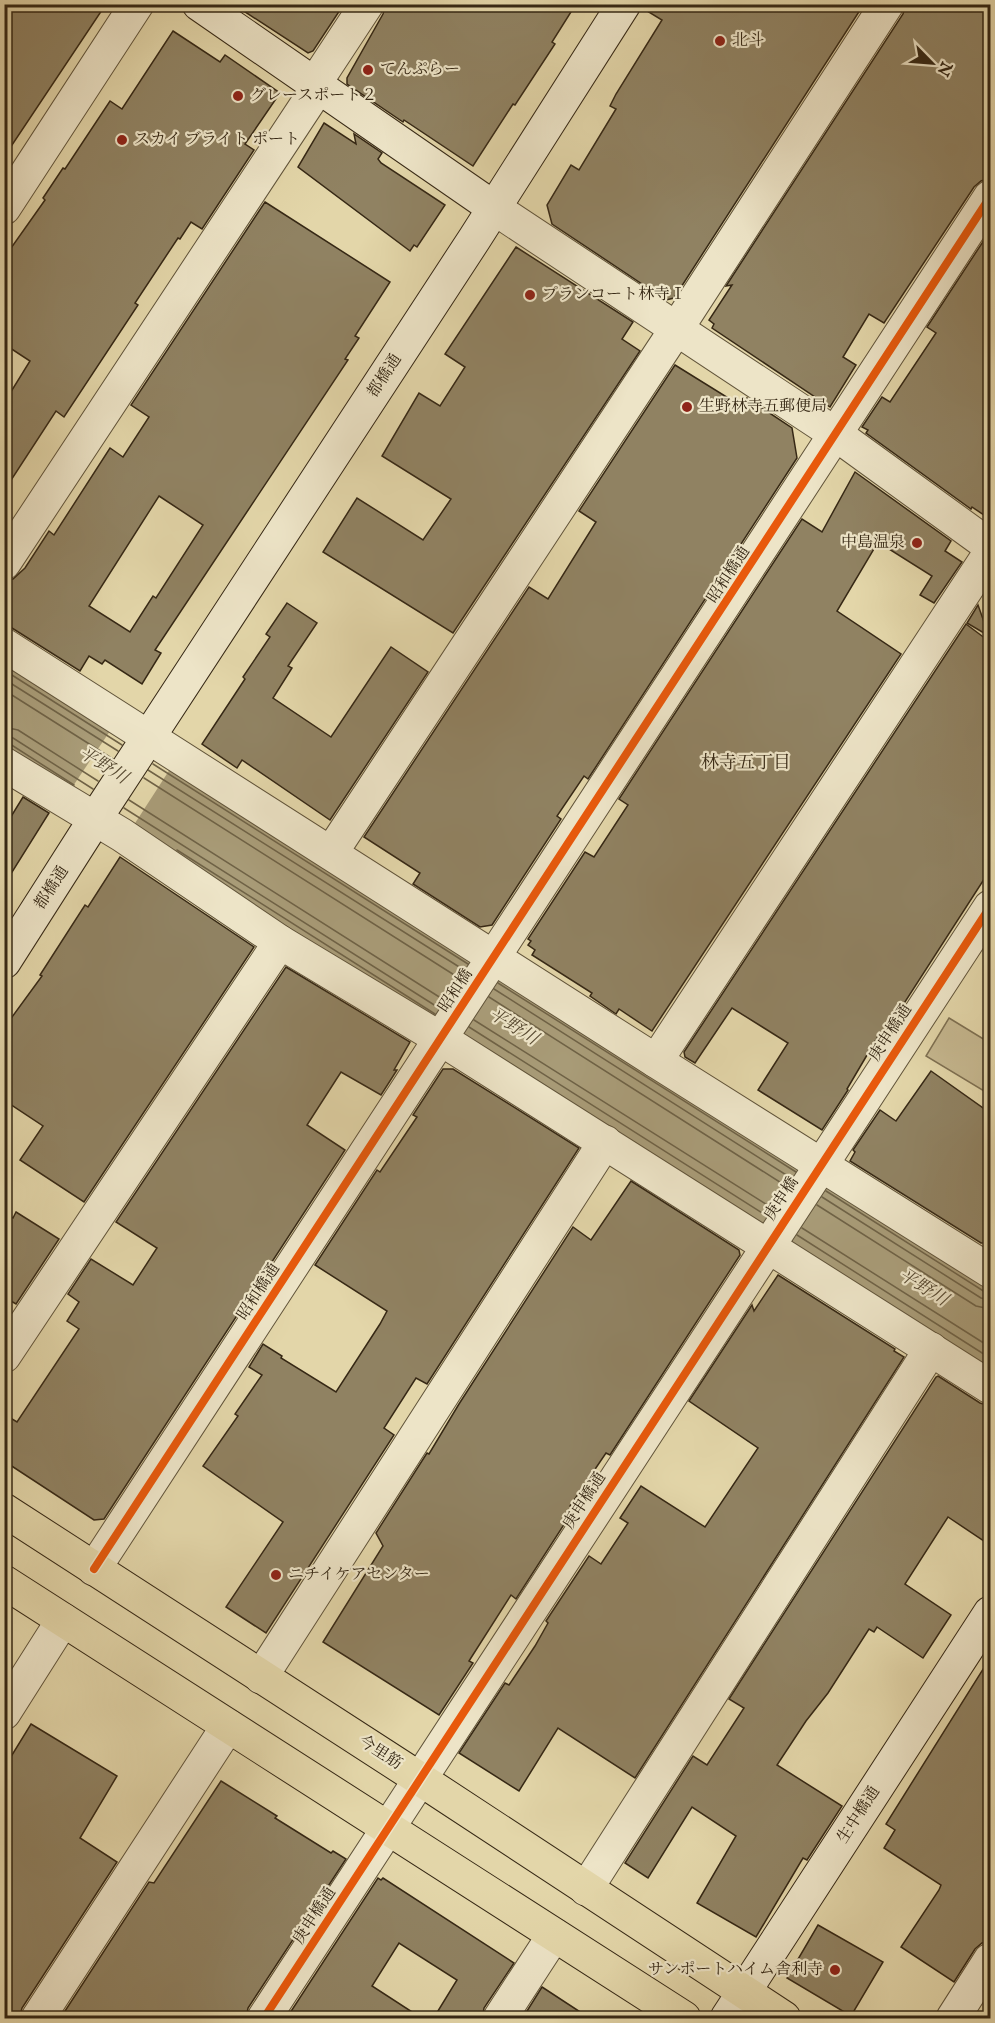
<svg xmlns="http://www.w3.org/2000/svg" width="995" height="2023" font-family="'IM FELL English','Noto Serif JP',serif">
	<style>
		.green { fill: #c6b890; stroke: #7e7052; stroke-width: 1.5 }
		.water { fill: #a89b77; stroke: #7a6d50; stroke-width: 1.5 }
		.pier { fill: #e3d6a9 }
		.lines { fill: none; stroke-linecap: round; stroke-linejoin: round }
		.shore { stroke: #6f6246; stroke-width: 1.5 }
		.building { fill: #908262; stroke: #362815; stroke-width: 1.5; fill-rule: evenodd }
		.street-casing { stroke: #61543a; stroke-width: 35 }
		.secondary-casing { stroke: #362815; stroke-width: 35 }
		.primary-casing { stroke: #362815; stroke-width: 35 }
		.street { stroke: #ede4c7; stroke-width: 33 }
		.secondary { stroke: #ede4c7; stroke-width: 33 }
		.primary { stroke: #e3d6a9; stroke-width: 33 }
		.cycleway-casing { stroke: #ede4c7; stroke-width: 11 }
		.cycleway { stroke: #e8590c; stroke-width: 8 }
		.poi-dot { fill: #8f2418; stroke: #ede4c7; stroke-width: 2 }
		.labels { text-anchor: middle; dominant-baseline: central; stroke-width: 4.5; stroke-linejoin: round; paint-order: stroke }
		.poi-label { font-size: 16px; fill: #362815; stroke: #ede4c7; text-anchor: start }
		.street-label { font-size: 16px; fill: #362815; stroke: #ede4c7 }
		.neighbourhood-label { font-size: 18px; fill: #362815; stroke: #ede4c7 }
		.water-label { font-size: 18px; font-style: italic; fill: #584a32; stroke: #ede4c7 }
	</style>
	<rect width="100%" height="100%" fill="#e3d6a9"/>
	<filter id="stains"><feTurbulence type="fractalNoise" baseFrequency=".00333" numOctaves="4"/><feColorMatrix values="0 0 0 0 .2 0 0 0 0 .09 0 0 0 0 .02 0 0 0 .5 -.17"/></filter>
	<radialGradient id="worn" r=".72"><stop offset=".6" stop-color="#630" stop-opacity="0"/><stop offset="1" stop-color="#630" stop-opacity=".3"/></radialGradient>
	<!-- green -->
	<polygon class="green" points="949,1018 990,1043 990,1080 984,1091 926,1056"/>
	<!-- water -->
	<polygon class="water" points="4,663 990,1288 990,1374 5,748"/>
	<!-- pier -->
	<polygon class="pier" points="112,728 172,766 130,831 69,792"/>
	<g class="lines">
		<!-- shore -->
		<g class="shore">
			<polyline points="4,670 122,745"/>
			<polyline points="4,679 118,751"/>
			<polyline points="4,690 113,759"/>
			<polyline points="4,727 18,730 98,781"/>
			<polyline points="4,736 13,738 93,789"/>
			<polyline points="4,744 10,744 74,785"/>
			<polyline points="153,764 468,964"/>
			<polyline points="148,770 464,970"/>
			<polyline points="144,778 459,978"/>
			<polyline points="129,800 444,1000"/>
			<polyline points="124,808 439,1008"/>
			<polyline points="177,850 435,1014"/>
			<polyline points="498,983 796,1172"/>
			<polyline points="494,989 791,1178"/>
			<polyline points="489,997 786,1186"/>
			<polyline points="474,1020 772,1208"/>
			<polyline points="469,1027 767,1216"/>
			<polyline points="826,1191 985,1292 990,1293"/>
			<polyline points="822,1197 981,1298 990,1300"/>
			<polyline points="817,1205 976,1306 990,1309"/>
			<polyline points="802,1228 990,1347"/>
			<polyline points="797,1235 990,1358"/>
		</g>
	</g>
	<!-- building -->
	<g class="building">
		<polygon points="4,4 106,4 4,157"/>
		<polygon points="233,4 344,4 313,51 308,53"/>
		<polygon points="386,4 576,4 552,42 555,44 515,105 513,104 473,166 404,120 403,122 347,84 347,78 383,14"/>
		<polygon points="643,4 864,4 674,298 666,300 552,224 547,205 571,165 579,170 616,109 610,106 616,94 662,20 642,8"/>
		<polygon points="906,4 990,4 990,178 981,181 974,187 884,323 869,314 843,357 856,365 830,407 712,328 714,324 709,320 732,285 726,286 903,14"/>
		<polygon points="173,31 220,62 225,55 280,93 245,144 254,150 202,229 191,222 180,239 178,238 135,303 138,305 64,417 56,411 4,491 4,403 30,361 4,344 4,258 45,200 43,198 63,168 65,169 110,101 122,109"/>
		<polygon points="324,123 356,144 354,134 382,153 378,159 381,163 445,205 417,247 414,245 410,251 298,167"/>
		<path d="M 265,202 L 390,282 L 355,336 L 359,338 L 345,359 L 348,360 L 155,650 L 161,653 L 142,684 L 105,660 L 102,664 L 89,656 L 80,671 L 4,623 L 4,581 L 13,579 L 25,568 L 49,531 L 54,535 L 110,448 L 123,457 L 149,417 L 131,405 ZM 159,496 L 203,525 L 156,598 L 153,596 L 130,632 L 89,606 Z"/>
		<polygon points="990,231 990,519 972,507 971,509 866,433 868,430 862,427 882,397 890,402 936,333 927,327"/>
		<polygon points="516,247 633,322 622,339 640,351 453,633 323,552 357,498 423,540 451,499 382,456 419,393 440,406 465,367 445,354"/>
		<polygon points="675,365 741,406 747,398 792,428 797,458 588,779 584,776 557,816 561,819 492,925 480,927 413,884 420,873 364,837 529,587 548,599 596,522 579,511"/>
		<polygon points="855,472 951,541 945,551 962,562 934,603 920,595 932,576 878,542 837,611 901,654 652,1031 619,1009 616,1014 590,996 592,993 532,955 535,950 528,945 531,941 528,939 585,852 594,857 628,805 619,799 802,519 822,532"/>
		<polygon points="287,603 317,623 288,666 292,668 273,698 331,737 391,647 428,672 330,820 242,760 237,768 202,744 245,679 243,677 270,637 266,634"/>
		<polygon points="978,605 989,636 967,623"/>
		<polygon points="966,624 990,642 990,870 883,1036 880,1033 847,1089 848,1090 822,1130 758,1090 788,1043 732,1008 695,1063 685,1057 684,1052"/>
		<polygon points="23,797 49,813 4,885 4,828"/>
		<polygon points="120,857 254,947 84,1202 20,1160 43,1126 4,1100 4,1028 42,976 40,975 85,905 88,907"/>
		<polygon points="286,967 410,1042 394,1070 397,1070 381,1095 341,1072 307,1125 345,1150 104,1519 94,1520 4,1461 4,1414 17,1422 79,1329 67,1321 79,1302 68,1294 91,1259 133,1285 157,1248 116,1222"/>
		<polygon points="443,1069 453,1069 579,1148 427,1384 416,1378 384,1428 394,1435 266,1633 226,1607 283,1522 203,1466 238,1416 235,1414 262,1375 249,1367 263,1344 282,1356 281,1358 336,1392 380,1324 387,1311 315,1265 377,1170 380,1172 417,1117 413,1115"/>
		<polygon points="931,1071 990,1113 990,1233 984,1243 981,1243 850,1161 855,1152 853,1150 880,1110 896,1121"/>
		<polygon points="631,1181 739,1250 740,1255 610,1455 606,1453 570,1506 574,1509 516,1599 511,1595 469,1661 473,1663 439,1715 323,1642 383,1546 376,1533 427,1453 429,1454 459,1404 573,1227 591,1240"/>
		<polygon points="16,1212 59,1239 16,1304 4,1297 4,1213 13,1218"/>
		<polygon points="778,1275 895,1349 894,1351 904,1357 635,1778 558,1728 519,1791 459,1753 505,1683 509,1685 535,1646 548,1623 546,1621 589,1556 601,1564 628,1523 620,1518 641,1486 705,1527 758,1448 689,1401 752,1305 754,1311"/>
		<polygon points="938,1376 980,1403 990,1406 990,1545 948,1517 905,1584 951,1615 923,1658 877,1627 874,1632 869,1629 828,1693 806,1721 777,1765 842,1806 807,1860 803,1858 756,1937 697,1903 736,1836 692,1807 648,1878 625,1863 693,1756 707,1765 744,1708 729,1699 936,1377"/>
		<polygon points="990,1658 990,1941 982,1943 975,1949 954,1982 901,1947 939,1890 941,1885 884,1848 895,1830 886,1824"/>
		<polygon points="31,1724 117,1776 80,1838 117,1862 22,2008 19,2019 4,2019 4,1768"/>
		<polygon points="221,1781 277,1816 275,1818 331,1853 333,1851 346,1859 248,2008 246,2019 78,2019 65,2011 149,1882 154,1883"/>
		<polygon points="378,1878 381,1880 383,1878 514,1963 484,2008 482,2019 433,2019 457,1980 399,1943 372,1986 423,2019 286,2019"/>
		<polygon points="818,1925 883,1962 851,2016 787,1978"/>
		<polygon points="542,1987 591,2019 522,2019"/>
	</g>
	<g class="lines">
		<defs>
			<g id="street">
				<polyline points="315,83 367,4"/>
				<polyline points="4,208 137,4"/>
				<polyline points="494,208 837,435 990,546"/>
				<polyline points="4,563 319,86"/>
				<polyline points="4,645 656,1061 990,1271"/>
				<polyline points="4,764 122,835 280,942 441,1039 990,1387"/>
				<polyline points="331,853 677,328 887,4"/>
				<polyline points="656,1061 990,553"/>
				<polyline points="4,1356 280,942"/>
				<polyline points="94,1569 990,197"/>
				<polyline points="261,1677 605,1142"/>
				<polyline points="4,1713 63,1620"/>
				<polyline points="586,1889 931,1349"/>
				<polyline points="38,2018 228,1726"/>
				<polyline points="264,2018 990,907"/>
				<polyline points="500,2018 554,1935"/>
				<polyline points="953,2018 990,1960"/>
			</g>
			<g id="secondary">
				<polyline points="199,4 494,208"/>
				<polyline points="4,962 99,813 475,238 624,4"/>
				<polyline points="727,2018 990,1613"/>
			</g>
			<g id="primary">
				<polyline points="4,1510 420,1779 784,2018"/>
				<polyline points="4,1582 684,2018"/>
			</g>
		</defs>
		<!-- street casing -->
		<use href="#street" class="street-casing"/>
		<!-- secondary casing -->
		<use href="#secondary" class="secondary-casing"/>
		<!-- primary casing -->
		<use href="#primary" class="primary-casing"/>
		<!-- street -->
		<use href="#street" class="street"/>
		<!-- secondary -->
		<use href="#secondary" class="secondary"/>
		<!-- primary -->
		<use href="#primary" class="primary"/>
		<defs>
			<g id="cycleway">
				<polyline points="94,1569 990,197"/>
				<polyline points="264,2018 990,907"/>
			</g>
		</defs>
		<!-- cycleway casing -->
		<use href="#cycleway" class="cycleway-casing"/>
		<!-- cycleway -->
		<use href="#cycleway" class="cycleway"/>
	</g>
	<!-- markers -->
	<g class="poi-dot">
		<circle cx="720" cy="41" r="6"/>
		<circle cx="368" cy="70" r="6"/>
		<circle cx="238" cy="96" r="6"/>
		<circle cx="122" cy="140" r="6"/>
		<circle cx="530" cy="295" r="6"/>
		<circle cx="687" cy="407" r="6"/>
		<circle cx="917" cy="543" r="6"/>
		<circle cx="276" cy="1575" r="6"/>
		<circle cx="835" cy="1970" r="6"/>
	</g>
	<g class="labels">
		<!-- poi labels -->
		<g class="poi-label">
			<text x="732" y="41">北斗</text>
			<text x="380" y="70">てんぷらー</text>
			<text x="250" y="96">グレースポート２</text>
			<text x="134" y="140">スカイ ブライト ポート</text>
			<text x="542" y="295">プランコート林寺Ⅰ</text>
			<text x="699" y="407">生野林寺五郵便局</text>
			<text x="905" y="543" text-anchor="end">中島温泉</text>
			<text x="288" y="1575">ニチイケアセンター</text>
			<text x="823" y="1970" text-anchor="end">サンポートハイム舎利寺</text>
		</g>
		<!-- street labels -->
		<g class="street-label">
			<text transform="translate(385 376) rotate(-57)">都橋通</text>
			<text transform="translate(729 575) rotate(-57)">昭和橋通</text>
			<text transform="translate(52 888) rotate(-57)">都橋通</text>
			<text transform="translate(456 991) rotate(-57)">昭和橋</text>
			<text transform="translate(891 1033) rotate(-57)">庚申橋通</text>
			<text transform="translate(782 1199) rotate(-57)">庚申橋</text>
			<text transform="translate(259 1292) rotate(-57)">昭和橋通</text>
			<text transform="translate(585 1501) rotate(-57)">庚申橋通</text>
			<text transform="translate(380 1753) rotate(33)">今里筋</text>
			<text transform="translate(859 1815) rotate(-57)">生中橋通</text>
			<text transform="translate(315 1916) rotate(-57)">庚申橋通</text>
		</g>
		<!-- neighbourhood labels -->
		<g class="neighbourhood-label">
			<text x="746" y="763">林寺五丁目</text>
		</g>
		<!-- water labels -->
		<g class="water-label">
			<text transform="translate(103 766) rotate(32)">平野川</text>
			<text transform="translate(513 1027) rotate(32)">平野川</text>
			<text transform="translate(923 1288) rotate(32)">平野川</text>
		</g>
	</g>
	<!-- margin -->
	<rect width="995" height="2023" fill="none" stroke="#e3d6a9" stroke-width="24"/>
	<rect x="6" y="6" width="983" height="2011" fill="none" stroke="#362815" stroke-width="3"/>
	<rect x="12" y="12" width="971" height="1999" fill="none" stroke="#362815" stroke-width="1.5"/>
	<!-- north arrow -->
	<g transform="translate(932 63) rotate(115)" stroke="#ede4c7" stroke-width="4.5" paint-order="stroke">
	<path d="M0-4.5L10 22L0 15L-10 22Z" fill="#362815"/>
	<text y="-9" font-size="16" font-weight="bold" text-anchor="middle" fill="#362815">N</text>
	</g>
	<rect width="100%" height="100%" filter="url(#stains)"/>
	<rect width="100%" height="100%" fill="url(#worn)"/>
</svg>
